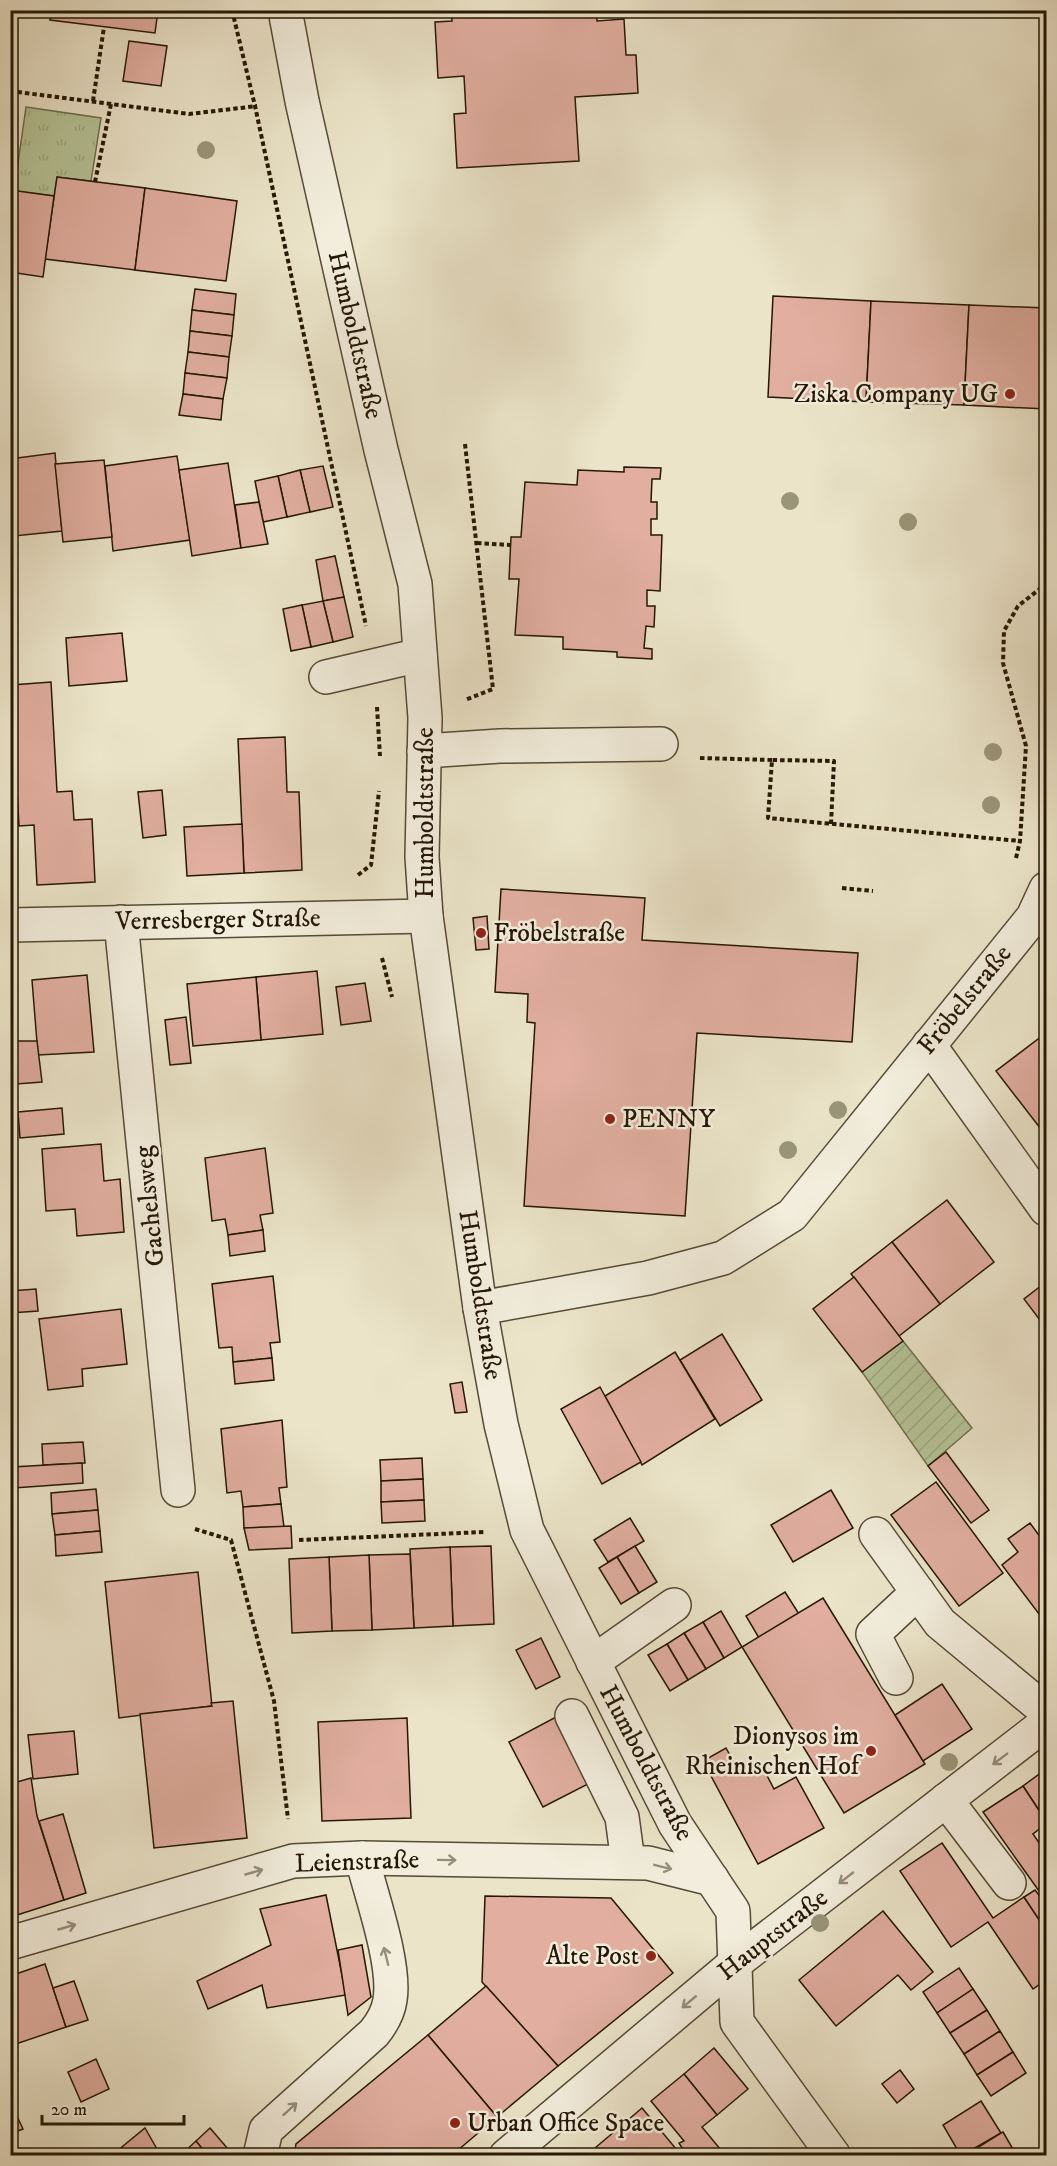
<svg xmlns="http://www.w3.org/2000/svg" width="1057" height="2166" font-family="'IM FELL DW Pica',serif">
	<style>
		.grass { fill: url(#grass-tufts); stroke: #6e6e4e; stroke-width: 1.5 }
		.garden { fill: url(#garden-furrows); stroke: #6e6e4e; stroke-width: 1.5 }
		.building { fill: #e1aea0; stroke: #251705; stroke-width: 1.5 }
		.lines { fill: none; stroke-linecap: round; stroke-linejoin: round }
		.minor-casing { stroke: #564a36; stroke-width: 36 }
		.path { stroke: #251705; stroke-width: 4; stroke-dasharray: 4.5 3; stroke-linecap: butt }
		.minor { stroke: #f2eddc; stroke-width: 33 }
		.tree { fill: #9a9579 }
		.oneway { stroke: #968d7b }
		.poi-dot { fill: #8f2418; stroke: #f2eddc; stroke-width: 2 }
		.labels { text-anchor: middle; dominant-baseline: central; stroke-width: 5; stroke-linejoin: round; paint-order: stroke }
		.street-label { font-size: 26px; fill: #251705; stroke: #f2eddc }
		.poi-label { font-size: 26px; fill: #251705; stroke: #f2eddc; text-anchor: end }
	</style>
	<defs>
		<pattern id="grass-tufts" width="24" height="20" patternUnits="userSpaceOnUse" patternTransform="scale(1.5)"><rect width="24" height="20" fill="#b6c498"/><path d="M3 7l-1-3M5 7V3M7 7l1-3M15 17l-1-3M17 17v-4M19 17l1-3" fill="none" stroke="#9ca882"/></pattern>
		<pattern id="garden-furrows" width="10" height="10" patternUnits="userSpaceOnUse" patternTransform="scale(1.5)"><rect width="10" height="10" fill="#b6c498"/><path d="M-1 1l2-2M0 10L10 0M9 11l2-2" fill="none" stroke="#9ca882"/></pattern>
	</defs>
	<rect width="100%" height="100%" fill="#ebe4c9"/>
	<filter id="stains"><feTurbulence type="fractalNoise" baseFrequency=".00333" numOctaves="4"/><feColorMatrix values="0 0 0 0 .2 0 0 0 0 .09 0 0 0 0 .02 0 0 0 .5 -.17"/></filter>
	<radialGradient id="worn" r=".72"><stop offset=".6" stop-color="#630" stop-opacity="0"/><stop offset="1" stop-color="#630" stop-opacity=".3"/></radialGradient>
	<!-- grass -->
	<polygon class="grass" points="26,107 101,118 91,181 57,177 54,196 14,191"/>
	<!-- garden -->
	<polygon class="garden" points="903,1341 972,1428 928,1466 862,1372"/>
	<!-- building -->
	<g class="building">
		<polygon points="51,10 158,10 155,33 50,20"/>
		<polygon points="451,10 596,10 597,21 624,19 626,55 636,55 638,93 575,97 579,161 457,168 454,114 466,113 464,76 438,78 435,22 452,21"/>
		<polygon points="129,41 167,46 161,86 123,81"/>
		<polygon points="57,177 145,188 135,270 45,259"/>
		<polygon points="145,188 237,201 226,281 135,270"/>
		<polygon points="10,190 54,196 43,277 10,272"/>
		<polygon points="195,289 236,294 234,315 192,310"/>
		<polygon points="773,296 871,301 866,402 768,397"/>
		<polygon points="871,301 969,305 964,405 866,402"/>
		<polygon points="969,305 1046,308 1046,409 964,405"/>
		<polygon points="192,310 234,315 232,336 190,331"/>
		<polygon points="190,331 232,336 229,357 188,352"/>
		<polygon points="188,352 229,357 227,378 185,373"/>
		<polygon points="185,373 227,378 223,399 183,394"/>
		<polygon points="183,394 223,399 221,420 179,415"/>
		<polygon points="55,453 62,531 14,536 10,459"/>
		<polygon points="177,456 190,540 113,551 105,466"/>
		<polygon points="104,460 112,537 63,542 55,464"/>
		<polygon points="228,463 241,548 192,556 179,470"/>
		<polygon points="323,466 333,507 310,512 300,470"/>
		<polygon points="624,467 661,468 660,479 652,479 651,502 657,502 657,519 651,519 651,535 662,535 660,591 647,590 647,606 655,606 654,627 646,626 644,648 652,649 652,659 617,657 617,652 563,649 563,637 515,635 519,579 509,579 511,537 521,537 525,482 577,485 578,470 624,472"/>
		<polygon points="300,470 310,512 287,517 278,476"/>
		<polygon points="278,476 287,517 263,522 255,481"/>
		<polygon points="259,502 268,544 241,548 235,505"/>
		<polygon points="335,556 344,597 323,601 316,560"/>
		<polygon points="344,597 353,637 333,642 323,601"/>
		<polygon points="323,601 333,642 311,647 302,605"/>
		<polygon points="302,605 311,647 291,651 283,609"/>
		<polygon points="122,633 127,681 69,686 66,638"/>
		<polygon points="51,682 57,792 72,791 74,820 92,819 95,882 37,885 34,825 19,826 11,685"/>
		<polygon points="285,737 287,792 299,792 302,870 244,873 238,739"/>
		<polygon points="162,790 166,835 143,838 138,792"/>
		<polygon points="242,824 244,873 187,876 184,827"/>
		<polygon points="501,889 645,898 642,940 858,953 852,1042 697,1033 685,1216 524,1206 535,1023 527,1022 528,994 495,992"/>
		<polygon points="487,916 489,949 476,950 473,918"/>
		<polygon points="317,971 323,1034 261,1040 256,977"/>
		<polygon points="87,975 94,1052 38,1055 32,980"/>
		<polygon points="256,977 261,1040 193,1046 187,984"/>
		<polygon points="365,983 371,1021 341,1025 336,987"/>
		<polygon points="186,1017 191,1063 170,1065 165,1020"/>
		<polygon points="1046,1033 1046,1131 1044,1133 996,1071"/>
		<polygon points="12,1041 37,1041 42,1082 16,1084"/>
		<polygon points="62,1108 64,1134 20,1138 18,1112"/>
		<polygon points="101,1144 104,1181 120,1179 124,1232 77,1236 75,1209 46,1211 42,1149"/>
		<polygon points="265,1148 273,1213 260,1215 263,1230 228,1235 225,1219 212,1221 205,1158"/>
		<polygon points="947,1200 994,1262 940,1304 892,1242"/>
		<polygon points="263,1230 265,1251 230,1256 228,1235"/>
		<polygon points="892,1242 940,1304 899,1336 851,1274"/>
		<polygon points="273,1276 280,1342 270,1343 272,1358 233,1362 232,1347 219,1348 212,1284"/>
		<polygon points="854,1277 903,1341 862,1372 813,1309"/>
		<polygon points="1046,1282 1046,1328 1024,1299"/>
		<polygon points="36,1289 38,1311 10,1313 10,1291"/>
		<polygon points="121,1309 127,1364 82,1369 83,1386 48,1390 39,1319"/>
		<polygon points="722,1334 762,1400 720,1426 680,1360"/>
		<polygon points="675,1352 715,1419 642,1465 605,1396"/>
		<polygon points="272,1358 274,1380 235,1384 233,1362"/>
		<polygon points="462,1382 467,1412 455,1413 450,1384"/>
		<polygon points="600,1387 641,1462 602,1484 561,1409"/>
		<polygon points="282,1420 287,1487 279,1488 281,1504 243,1507 241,1491 227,1493 221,1429"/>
		<polygon points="83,1442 85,1463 43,1465 42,1444"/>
		<polygon points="946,1452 989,1510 971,1523 928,1466"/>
		<polygon points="422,1458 423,1479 381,1481 380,1460"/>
		<polygon points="82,1463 83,1483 14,1488 12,1467"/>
		<polygon points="423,1479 424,1500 381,1502 381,1481"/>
		<polygon points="936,1482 1003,1573 959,1606 891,1515"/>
		<polygon points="96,1489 98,1510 52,1514 51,1493"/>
		<polygon points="831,1490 853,1528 793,1562 771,1525"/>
		<polygon points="424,1500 425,1521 382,1523 381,1502"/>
		<polygon points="281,1504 284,1527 244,1528 243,1507"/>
		<polygon points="98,1510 100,1531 55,1535 52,1514"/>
		<polygon points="630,1518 644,1541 608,1562 594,1540"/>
		<polygon points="1030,1523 1046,1545 1046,1608 1039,1614 1002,1565 1018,1552 1008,1539"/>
		<polygon points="291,1526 292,1548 249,1550 244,1528"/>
		<polygon points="100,1531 102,1552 56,1556 55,1535"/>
		<polygon points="491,1546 494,1624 453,1626 450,1547"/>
		<polygon points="635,1546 657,1582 639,1593 617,1557"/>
		<polygon points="450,1547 453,1626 414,1628 410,1549"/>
		<polygon points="410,1554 414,1628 372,1630 369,1555"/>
		<polygon points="369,1555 372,1630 332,1631 329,1557"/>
		<polygon points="329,1557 332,1631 292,1633 289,1559"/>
		<polygon points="617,1557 639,1593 621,1604 599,1568"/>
		<polygon points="198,1572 212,1706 119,1718 105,1582"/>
		<polygon points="785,1592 799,1614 759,1638 746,1616"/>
		<polygon points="823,1598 925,1764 844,1813 742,1647"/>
		<polygon points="721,1611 742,1647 724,1658 703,1622"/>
		<polygon points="703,1622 724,1658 706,1669 684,1633"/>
		<polygon points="684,1633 706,1669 688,1680 667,1644"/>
		<polygon points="541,1638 560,1677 536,1689 516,1650"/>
		<polygon points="667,1644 688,1680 670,1691 648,1655"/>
		<polygon points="942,1684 972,1729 923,1761 895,1715"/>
		<polygon points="233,1701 247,1838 154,1848 140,1714 212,1706 211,1703"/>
		<polygon points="556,1717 590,1783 543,1807 509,1742"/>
		<polygon points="407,1718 411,1818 322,1821 318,1722"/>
		<polygon points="74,1731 78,1774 33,1779 28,1735"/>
		<polygon points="726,1748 741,1775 761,1764 774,1789 796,1777 824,1828 758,1864 703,1761"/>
		<polygon points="1046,1769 1046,1821 1023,1786"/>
		<polygon points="31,1778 37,1816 64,1900 17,1915 10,1891 10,1784"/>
		<polygon points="1023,1786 1046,1821 1046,1824 1033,1834 1046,1853 1046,1901 983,1812"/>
		<polygon points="63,1814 86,1893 64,1900 39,1821"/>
		<polygon points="942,1843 993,1918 1024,1897 1046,1930 1046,1980 1033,1989 988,1922 951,1947 900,1871"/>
		<polygon points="1035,1890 1046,1904 1046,1930 1024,1897"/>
		<polygon points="326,1895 346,1995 267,2008 262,1985 208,2009 197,1981 271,1945 260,1909"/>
		<polygon points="485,1896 611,1898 673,1973 558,2066 482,1982"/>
		<polygon points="883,1911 933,1972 911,1990 898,1975 836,2026 799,1980"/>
		<polygon points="362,1945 371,1997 348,2015 338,1950"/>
		<polygon points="45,1964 66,2027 10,2046 10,1976"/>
		<polygon points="959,1968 973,1989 937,2013 923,1992"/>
		<polygon points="74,1981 88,2020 66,2027 53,1988"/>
		<polygon points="486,1986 558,2066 497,2117 428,2035"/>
		<polygon points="973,1989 987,2010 950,2033 937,2013"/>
		<polygon points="987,2010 1000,2031 964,2054 950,2033"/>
		<polygon points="1000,2031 1013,2052 977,2075 964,2054"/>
		<polygon points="428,2035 497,2117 451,2156 294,2156 296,2144"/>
		<polygon points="714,2048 748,2089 717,2115 684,2074"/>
		<polygon points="1013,2052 1026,2073 991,2096 977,2075"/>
		<polygon points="96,2059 109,2089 81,2102 68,2072"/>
		<polygon points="900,2070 914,2089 897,2103 882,2084"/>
		<polygon points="684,2074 717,2115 702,2127 721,2150 709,2156 687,2156 679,2143 684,2141 651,2101"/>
		<polygon points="10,2101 23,2129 10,2134"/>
		<polygon points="981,2101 1001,2133 961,2156 943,2125"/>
		<polygon points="642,2108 682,2156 590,2156 588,2154"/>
		<polygon points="145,2128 161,2156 111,2156"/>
		<polygon points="210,2128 234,2156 208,2156 196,2141"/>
		<polygon points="1003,2132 1017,2156 964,2156 1001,2133"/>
		<polygon points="196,2141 208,2156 182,2154"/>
	</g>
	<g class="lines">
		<defs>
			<g id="minor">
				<polyline points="285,10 302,101 381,450 415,584 425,718 422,857 426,916 480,1308 501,1424 527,1530 675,1824 733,1911 737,2022 834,2156"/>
				<polyline points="326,677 420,655"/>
				<polyline points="424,751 500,746 661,744"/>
				<polyline points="121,922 178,1490"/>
				<polyline points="10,925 426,916"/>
				<polyline points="929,1045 1046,1209"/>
				<polyline points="480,1308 648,1278 723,1258 792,1215 1033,917 1046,889"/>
				<polyline points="876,1534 940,1623 1046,1711"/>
				<polyline points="593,1662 674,1605"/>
				<polyline points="896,1678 873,1634 918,1592"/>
				<polyline points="572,1716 622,1817 628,1862"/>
				<polyline points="946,1800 1009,1883"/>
				<polyline points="10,1943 293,1861 362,1858 648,1863 712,1879"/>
				<path d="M 260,2156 L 266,2130 L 374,2033 C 383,2022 388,2013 390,2000 C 396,1964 371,1895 362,1858"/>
				<polyline points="506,2156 734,1964 1046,1723"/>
			</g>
		</defs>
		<!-- minor casing -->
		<use href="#minor" class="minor-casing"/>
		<!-- path -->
		<g class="path">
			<polyline points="232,10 255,106 366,626"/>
			<polyline points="10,91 189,114 257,106"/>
			<polyline points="93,101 104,27"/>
			<polyline points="95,182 111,104"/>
			<polyline points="465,444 493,689 465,700"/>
			<polyline points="477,543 510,545"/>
			<polyline points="377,707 380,756"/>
			<polyline points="700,758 772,760"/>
			<polyline points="831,824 834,761 772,760 768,818 1020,841"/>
			<polyline points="1016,858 1020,841 1026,746 1003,663 1004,631 1018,606 1046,584"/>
			<polyline points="358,875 371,865 379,791"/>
			<polyline points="842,888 873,891"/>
			<polyline points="382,958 392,997"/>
			<polyline points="195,1529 231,1540 274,1701 288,1819"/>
			<polyline points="299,1540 484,1532"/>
		</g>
		<!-- minor -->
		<use href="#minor" class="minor"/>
	</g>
	<!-- trees -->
	<g class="tree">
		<circle cx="206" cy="150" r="9"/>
		<circle cx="790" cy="501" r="9"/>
		<circle cx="908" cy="522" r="9"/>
		<circle cx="993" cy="752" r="9"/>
		<circle cx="991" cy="805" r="9"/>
		<circle cx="838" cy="1110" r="9"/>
		<circle cx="788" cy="1150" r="9"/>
		<circle cx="949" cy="1762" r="9"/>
		<circle cx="820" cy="1923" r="9"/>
	</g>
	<!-- one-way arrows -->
	<defs><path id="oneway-shaft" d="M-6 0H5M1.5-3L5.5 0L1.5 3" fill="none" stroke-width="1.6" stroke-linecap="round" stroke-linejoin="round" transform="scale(1.5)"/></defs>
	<g class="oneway">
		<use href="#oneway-shaft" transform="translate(1000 1759) rotate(143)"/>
		<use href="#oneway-shaft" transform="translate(447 1860) rotate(1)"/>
		<use href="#oneway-shaft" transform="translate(663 1867) rotate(14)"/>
		<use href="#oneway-shaft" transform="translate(254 1872) rotate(-16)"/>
		<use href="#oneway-shaft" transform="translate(846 1878) rotate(142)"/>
		<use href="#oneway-shaft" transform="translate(67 1927) rotate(-16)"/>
		<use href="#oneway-shaft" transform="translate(386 1956) rotate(-104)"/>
		<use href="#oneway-shaft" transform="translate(689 2002) rotate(140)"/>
		<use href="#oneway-shaft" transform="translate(290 2109) rotate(-42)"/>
	</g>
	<!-- markers -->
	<g class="poi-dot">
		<circle cx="1010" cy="394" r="6"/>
		<circle cx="481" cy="933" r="6"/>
		<circle cx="610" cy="1119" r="6"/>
		<circle cx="871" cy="1751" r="6"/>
		<circle cx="651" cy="1956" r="6"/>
		<circle cx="455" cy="2123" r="6"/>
	</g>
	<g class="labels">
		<!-- street labels -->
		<g class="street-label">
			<text transform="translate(355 335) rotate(77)">Humboldtstraße</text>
			<text transform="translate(425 813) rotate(-90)">Humboldtstraße</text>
			<text transform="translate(218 920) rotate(-1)">Verresberger Straße</text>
			<text transform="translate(965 1000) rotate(-51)">Fröbelstraße</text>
			<text transform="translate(150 1206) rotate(-96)">Gachelsweg</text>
			<text transform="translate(480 1295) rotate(81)">Humboldtstraße</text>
			<text transform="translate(646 1763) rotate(62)">Humboldtstraße</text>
			<text transform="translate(357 1862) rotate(-2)">Leienstraße</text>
			<text transform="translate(773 1935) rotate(-38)">Hauptstraße</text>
		</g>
		<!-- poi labels -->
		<g class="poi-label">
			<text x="998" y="394">Ziska Company UG</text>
			<text x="493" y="933" text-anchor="start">Fröbelstraße</text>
			<text x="622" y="1119" text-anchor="start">PENNY</text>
			<text x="859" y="1736">Dionysos im<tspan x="859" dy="30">Rheinischen Hof</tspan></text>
			<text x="639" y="1956">Alte Post</text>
			<text x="467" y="2123" text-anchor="start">Urban Office Space</text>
		</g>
	</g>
	<!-- margin -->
	<rect width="1057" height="2166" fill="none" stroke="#ebe4c9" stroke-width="36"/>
	<rect x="12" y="12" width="1033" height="2142" fill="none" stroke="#251705" stroke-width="3"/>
	<rect x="18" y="18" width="1021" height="2130" fill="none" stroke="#251705" stroke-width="1.5"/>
	<!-- scale -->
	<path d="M42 2115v9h142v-9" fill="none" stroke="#251705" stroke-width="3"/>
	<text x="51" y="2115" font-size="18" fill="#251705" stroke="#f2eddc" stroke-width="4.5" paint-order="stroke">20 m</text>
	<rect width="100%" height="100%" filter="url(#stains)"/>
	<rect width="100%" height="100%" fill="url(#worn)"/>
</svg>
